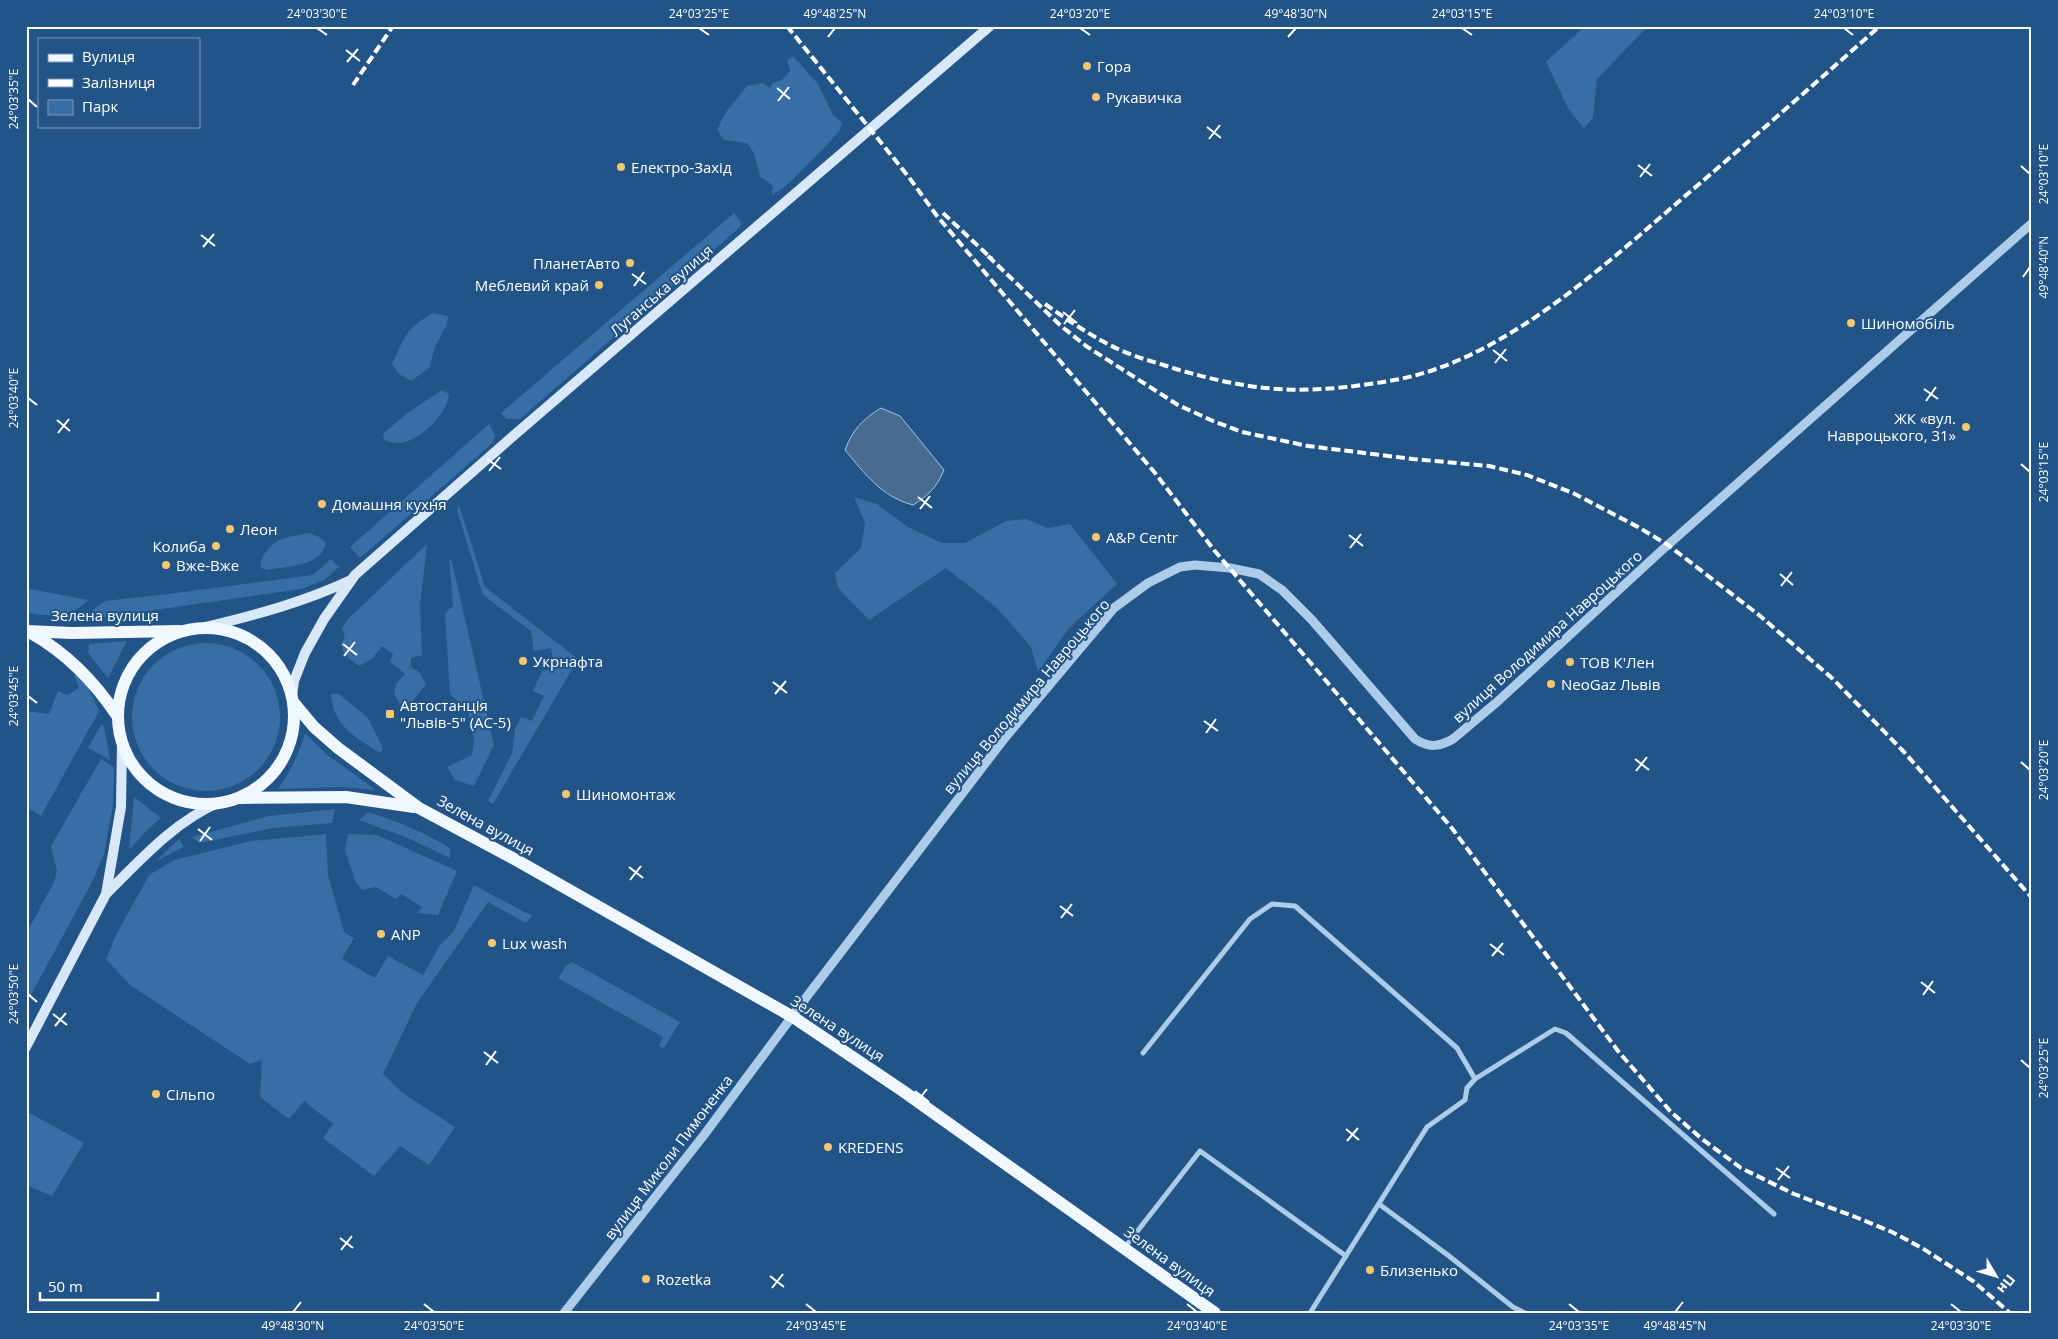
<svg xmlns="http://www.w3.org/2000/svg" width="2058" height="1339" font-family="'Open Sans',sans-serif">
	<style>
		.green { fill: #366ea5 }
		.water { fill: #486c90; stroke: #a1c7eb }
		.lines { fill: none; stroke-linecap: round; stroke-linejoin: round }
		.minor { stroke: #adccea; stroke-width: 5 }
		.tertiary { stroke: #adccea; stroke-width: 9 }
		.secondary { stroke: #d8e8f8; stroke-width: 10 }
		.primary { stroke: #f1f7fe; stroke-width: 12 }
		.rail { stroke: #fff; stroke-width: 4; stroke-dasharray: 9 4; stroke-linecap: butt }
		.ticks { fill: none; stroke: #fff; stroke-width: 2 }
		.poi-dot { fill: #f5c870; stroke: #225488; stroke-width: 2 }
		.labels { text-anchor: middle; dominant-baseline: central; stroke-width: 4; stroke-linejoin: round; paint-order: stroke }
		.poi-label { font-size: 15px; fill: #fff; stroke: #225488; text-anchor: start }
		.street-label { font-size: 15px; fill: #fff; stroke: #225488 }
		.neatline { fill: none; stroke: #fff; stroke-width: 2 }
		.ticks-label { font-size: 12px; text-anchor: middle; fill: #fff }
	</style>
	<rect width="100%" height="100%" fill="#225488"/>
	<!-- green -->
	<g class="green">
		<polygon points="1585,26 1648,26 1597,79 1593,118 1584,128 1569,110 1546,62"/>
		<polygon points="793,56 818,84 833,115 842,123 840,130 825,147 785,187 772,195 773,186 760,176 754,153 747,143 724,140 717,130 726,112 747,86 763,83 770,88 773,83 782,80 790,71 787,60"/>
		<polygon points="734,213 741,222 740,227 520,419 506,419 501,413"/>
		<path d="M 433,313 L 448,316 L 447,324 L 435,347 L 429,368 L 411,381 L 399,374 L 392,364 C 405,337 405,329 433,313 Z"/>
		<path d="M 442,390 L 449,394 C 448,414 417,445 396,443 C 392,443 388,441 384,440 L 383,434 L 406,414 Z"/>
		<polygon points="489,424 495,435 493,442 487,448 360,558 350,547"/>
		<polygon points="854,497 877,504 908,527 942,543 965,543 1006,521 1026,519 1048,528 1070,524 1117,584 1069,628 1038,672 1031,647 997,608 946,568 869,620 838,588 835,573 861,548 865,523"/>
		<polygon points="459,505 485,587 578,659 493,804 488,801 512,753 515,729 521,717 532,721 544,696 533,691 542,671 555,668 551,648 534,651 531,631 483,595 457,510"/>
		<path d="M 310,533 L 321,538 L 326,543 C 321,567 287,566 267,570 L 261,568 C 260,563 261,561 263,557 C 274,536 290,537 310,533 Z"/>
		<path d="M 427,544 L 420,605 L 422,655 L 411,658 L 411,667 L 419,672 L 426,684 L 410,704 L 400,705 L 394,693 L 396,684 L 405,674 L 390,662 L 393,654 L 382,646 L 372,659 L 359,666 C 349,659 343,655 341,643 L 345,638 L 342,628 L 347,620 Z"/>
		<polygon points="449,558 452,562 494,745 474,786 455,780 447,767 472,755 474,741 468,710 450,694 445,613 453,606"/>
		<polygon points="331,559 339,567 324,580 301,589 78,621 105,601 168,594 313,575"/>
		<path d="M 30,589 L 88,600 C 73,617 47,618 26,612 L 26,598 Z"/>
		<polygon points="127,641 108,678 88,653 89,644"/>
		<circle cx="206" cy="717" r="74"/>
		<polygon points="77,672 86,683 99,711 41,816 26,807 26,711 49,714 58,691 67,695 79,688 74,675"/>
		<path d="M 331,694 L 339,694 L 368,718 L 383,748 L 381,753 C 356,739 332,724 331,694 Z"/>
		<polygon points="101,725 104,726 110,760 88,748"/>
		<path d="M 305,733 L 326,754 L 376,790 L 341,787 L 278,789 C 291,770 299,754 305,733 Z"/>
		<polygon points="101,759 114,767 113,804 104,854 92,882 26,1004 26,934 54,882 57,871 51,846"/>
		<polygon points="134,797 161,818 146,831 129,850"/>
		<polygon points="335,809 332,823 273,828 199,843 192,837 269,816"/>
		<path d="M 368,812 C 397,821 424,832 450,848 L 450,858 L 408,838 L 359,820 Z"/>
		<polygon points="326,834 328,875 344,932 354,938 342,959 375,978 388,956 423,975 440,945 454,931 474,885 532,916 526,923 488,902 417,1003 383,1074 404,1094 455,1127 429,1165 400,1146 374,1176 323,1138 333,1124 304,1101 289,1119 260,1097 262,1060 250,1064 130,985 106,959 116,935 149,875 174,860 251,841"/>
		<polygon points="348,834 377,835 457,871 438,915 418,913 422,907 401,894 396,899 376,887 362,890 356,883 345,850"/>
		<polygon points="179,839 184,847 156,861"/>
		<polygon points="572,962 680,1022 664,1048 659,1046 663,1037 558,978 566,966"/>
		<polygon points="26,1111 84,1143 52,1196 26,1185"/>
	</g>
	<!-- water -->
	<path class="water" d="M 881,408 L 900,416 L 944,470 C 937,487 928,496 913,505 C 882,497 865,474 845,450 C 853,429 862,420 881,408 Z"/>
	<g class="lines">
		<!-- minor -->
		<g class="minor">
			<polyline points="1143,1053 1250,919 1272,904 1295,906 1457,1048 1475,1079"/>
			<polyline points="1379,1204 1449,1256 1513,1307 1525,1313"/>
			<polyline points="1125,1247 1200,1151 1346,1256"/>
			<polyline points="1310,1313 1427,1127 1465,1100 1467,1088 1475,1079 1555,1029 1566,1033 1774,1214"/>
		</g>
		<!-- tertiary -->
		<path class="tertiary" d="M 564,1313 L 704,1135 L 808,995 L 1004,739 L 1114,608 L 1148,583 L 1180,567 L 1195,565 L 1230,568 L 1259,574 L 1282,590 L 1312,620 L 1415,739 C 1429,748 1439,747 1453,739 L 1497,702 L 1661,551 L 2032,223"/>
		<!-- secondary -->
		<g class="secondary">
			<path d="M 205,627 C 256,615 304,602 351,580"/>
			<polyline points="292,696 294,681 305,653 324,619 355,575 512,437 990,26"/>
			<path d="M 107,893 C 141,859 175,821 220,802"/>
			<polyline points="26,1047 106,894 121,807 122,744"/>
		</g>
		<!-- primary -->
		<g class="primary">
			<circle cx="206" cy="716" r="88"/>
			<polyline points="26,631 72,633 179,631"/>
			<path d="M 31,633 C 68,654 95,682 118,717"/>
			<polyline points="294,703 314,727 338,748 419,808 518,861 793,1017 903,1091 1215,1313"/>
			<polyline points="240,798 346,797 414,807"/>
		</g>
		<!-- rail -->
		<g class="rail">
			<polyline points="787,26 908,176 937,216 1155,473 1214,550 1451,827 1618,1051 1671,1112 1702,1139 1741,1168 1794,1194 1858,1218 1892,1232 1922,1248 1973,1281 2010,1313"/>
			<polyline points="353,85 393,26"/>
			<polyline points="943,213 992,259"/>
			<polyline points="988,256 1060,325 1086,346 1178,405 1213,421 1242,432 1308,446 1413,459 1489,466 1527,475 1573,493 1638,527 1668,545 1759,615 1833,679 1905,753 2032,898"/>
			<path d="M 1045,304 C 1069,321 1094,338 1120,350 C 1138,358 1158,363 1176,369 C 1247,390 1296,395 1369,384 C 1392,381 1414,377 1436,369 C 1525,338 1606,264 1677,203 C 1745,145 1812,86 1880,26"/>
		</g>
	</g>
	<!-- ticks -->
	<path class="ticks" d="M 317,28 L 327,35M 699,28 L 709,35M 1080,28 L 1090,35M 1462,28 L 1472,35M 1844,28 L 1853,35M 828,37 L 835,28M 1288,37 L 1296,28M 346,50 L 360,61M 347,62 L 358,49M 777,88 L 790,99M 28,99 L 37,107M 778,101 L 789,87M 1207,127 L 1221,138M 1209,139 L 1220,125M 1638,165 L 1652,176M 2021,166 L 2030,174M 1640,177 L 1650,164M 201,235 L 215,246M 203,247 L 214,234M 632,274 L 646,284M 2023,277 L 2030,267M 634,286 L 644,272M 1063,312 L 1077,323M 1064,324 L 1075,310M 1493,350 L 1507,361M 1495,363 L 1506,349M 1924,389 L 1938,399M 28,398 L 37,405M 1926,401 L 1936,387M 57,420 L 70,431M 58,433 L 69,419M 487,459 L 501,469M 2021,464 L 2030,472M 489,471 L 500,457M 918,497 L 932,508M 920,509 L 930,496M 1349,535 L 1363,546M 1350,548 L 1361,534M 1780,574 L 1793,585M 1781,586 L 1792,572M 343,644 L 357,655M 344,656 L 355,642M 773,682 L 787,693M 775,694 L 786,681M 28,696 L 37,703M 1204,721 L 1218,731M 1206,733 L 1216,719M 1635,759 L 1649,770M 2021,762 L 2030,770M 1636,771 L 1647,757M 198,829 L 212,840M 200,841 L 210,827M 629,867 L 643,878M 630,880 L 641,866M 1060,906 L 1073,916M 1061,918 L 1072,904M 1490,944 L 1504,955M 1492,956 L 1503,943M 1921,982 L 1935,993M 28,994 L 37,1002M 1923,995 L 1933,981M 53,1014 L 67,1025M 55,1026 L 66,1013M 484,1052 L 498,1063M 2021,1060 L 2030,1068M 486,1065 L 496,1051M 915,1091 L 929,1102M 916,1103 L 927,1089M 1346,1129 L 1359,1140M 1347,1141 L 1358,1128M 1776,1168 L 1790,1178M 1778,1180 L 1789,1166M 340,1238 L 353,1248M 341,1250 L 352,1236M 770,1276 L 784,1287M 772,1288 L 783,1274M 424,1304 L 434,1312M 806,1304 L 816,1312M 1187,1304 L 1197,1312M 1569,1304 L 1579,1312M 1951,1304 L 1961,1312M 293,1312 L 301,1302M 1675,1312 L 1683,1302"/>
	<!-- markers -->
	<g class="poi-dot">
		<circle cx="1087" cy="66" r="5"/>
		<circle cx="1096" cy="97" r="5"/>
		<circle cx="621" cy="167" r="5"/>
		<circle cx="630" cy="263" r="5"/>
		<circle cx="599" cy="285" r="5"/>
		<circle cx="1851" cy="323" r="5"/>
		<circle cx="1966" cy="427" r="5"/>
		<circle cx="322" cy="504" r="5"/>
		<circle cx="230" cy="529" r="5"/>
		<circle cx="1096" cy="537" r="5"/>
		<circle cx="216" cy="546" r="5"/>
		<circle cx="166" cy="565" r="5"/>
		<circle cx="523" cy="661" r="5"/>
		<circle cx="1570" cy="662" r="5"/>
		<circle cx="1551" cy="684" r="5"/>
		<rect x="385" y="709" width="10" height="10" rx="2.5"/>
		<circle cx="566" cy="794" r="5"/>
		<circle cx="381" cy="934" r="5"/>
		<circle cx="492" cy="943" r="5"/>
		<circle cx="156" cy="1094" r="5"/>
		<circle cx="828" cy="1147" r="5"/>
		<circle cx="1370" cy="1270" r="5"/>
		<circle cx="646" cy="1279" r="5"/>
	</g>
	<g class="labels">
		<!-- poi labels -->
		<g class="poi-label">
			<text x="1097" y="66">Гора</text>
			<text x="1106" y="97">Рукавичка</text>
			<text x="631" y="167">Електро-Захід</text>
			<text x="620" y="263" text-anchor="end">ПланетАвто</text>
			<text x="589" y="285" text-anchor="end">Меблевий край</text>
			<text x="1861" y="323">Шиномобіль</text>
			<text x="1956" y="418" text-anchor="end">ЖК «вул.<tspan x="1956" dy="17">Навроцького, 31»</tspan></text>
			<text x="332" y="504">Домашня кухня</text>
			<text x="240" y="529">Леон</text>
			<text x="1106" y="537">A&amp;P Centr</text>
			<text x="206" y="546" text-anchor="end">Колиба</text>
			<text x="176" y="565">Вже-Вже</text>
			<text x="533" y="661">Укрнафта</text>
			<text x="1580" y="662">ТОВ К'Лен</text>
			<text x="1561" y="684">NeoGaz Львів</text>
			<text x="400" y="705">Автостанція<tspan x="400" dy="17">"Львів-5" (АС-5)</tspan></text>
			<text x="576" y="794">Шиномонтаж</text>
			<text x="391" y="934">ANP</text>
			<text x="502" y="943">Lux wash</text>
			<text x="166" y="1094">Сільпо</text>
			<text x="838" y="1147">KREDENS</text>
			<text x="1380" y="1270">Близенько</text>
			<text x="656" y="1279">Rozetka</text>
		</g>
		<!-- street labels -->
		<g class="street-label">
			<text transform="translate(661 290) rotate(-41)">Луганська вулиця</text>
			<text x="105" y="615">Зелена вулиця</text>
			<text transform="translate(1547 636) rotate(-42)">вулиця Володимира Навроцького</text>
			<text transform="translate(1026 696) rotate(-50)">вулиця Володимира Навроцького</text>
			<text transform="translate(486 825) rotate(29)">Зелена вулиця</text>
			<text transform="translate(838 1028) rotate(33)">Зелена вулиця</text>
			<text transform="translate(668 1157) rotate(-53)">вулиця Миколи Пимоненка</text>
			<text transform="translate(1170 1261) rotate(36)">Зелена вулиця</text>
		</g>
	</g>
	<!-- border -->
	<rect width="2058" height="1339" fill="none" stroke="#225488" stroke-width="55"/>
	<!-- legend -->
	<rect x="38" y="38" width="162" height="90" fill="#225488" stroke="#7a98b8"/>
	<rect x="48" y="54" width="25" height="8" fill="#f1f7fe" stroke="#7a98b8"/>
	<text x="82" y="62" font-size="15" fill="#ffffff">Вулиця</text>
	<rect x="48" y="79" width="25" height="8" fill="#ffffff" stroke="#7a98b8"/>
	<text x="82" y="88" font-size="15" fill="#ffffff">Залізниця</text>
	<rect x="48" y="100" width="25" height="15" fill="#366ea5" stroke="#7a98b8"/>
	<text x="82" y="112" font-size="15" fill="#ffffff">Парк</text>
	<!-- north arrow -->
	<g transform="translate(1996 1276) rotate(128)" stroke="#225488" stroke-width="4" paint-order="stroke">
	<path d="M0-4L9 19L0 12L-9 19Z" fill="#ffffff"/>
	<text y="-8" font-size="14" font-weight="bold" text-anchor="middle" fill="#ffffff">Пн</text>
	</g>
	<!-- scale -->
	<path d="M40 1292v8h118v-8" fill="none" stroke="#ffffff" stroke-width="2.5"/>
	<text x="48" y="1292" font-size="15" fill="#ffffff" stroke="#225488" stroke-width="4" paint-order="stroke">50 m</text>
	<rect x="28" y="28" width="2002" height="1284" class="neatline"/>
	<g class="ticks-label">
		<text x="317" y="18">24°03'30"E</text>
		<text x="699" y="18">24°03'25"E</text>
		<text x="835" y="18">49°48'25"N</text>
		<text x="1080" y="18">24°03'20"E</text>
		<text x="1296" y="18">49°48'30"N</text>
		<text x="1462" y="18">24°03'15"E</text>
		<text x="1844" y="18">24°03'10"E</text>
		<text transform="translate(14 99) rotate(-90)" y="4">24°03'35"E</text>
		<text transform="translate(2044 174) rotate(-90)" y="4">24°03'10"E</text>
		<text transform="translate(2044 267) rotate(-90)" y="4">49°48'40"N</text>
		<text transform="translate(14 398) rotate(-90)" y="4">24°03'40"E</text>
		<text transform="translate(2044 472) rotate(-90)" y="4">24°03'15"E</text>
		<text transform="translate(14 696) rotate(-90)" y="4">24°03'45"E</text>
		<text transform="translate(2044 770) rotate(-90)" y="4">24°03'20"E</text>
		<text transform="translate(14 994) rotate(-90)" y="4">24°03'50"E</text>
		<text transform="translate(2044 1068) rotate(-90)" y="4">24°03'25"E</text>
		<text x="293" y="1330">49°48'30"N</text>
		<text x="434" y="1330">24°03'50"E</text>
		<text x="816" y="1330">24°03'45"E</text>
		<text x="1197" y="1330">24°03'40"E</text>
		<text x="1579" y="1330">24°03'35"E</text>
		<text x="1675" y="1330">49°48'45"N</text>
		<text x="1961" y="1330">24°03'30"E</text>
	</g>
</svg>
